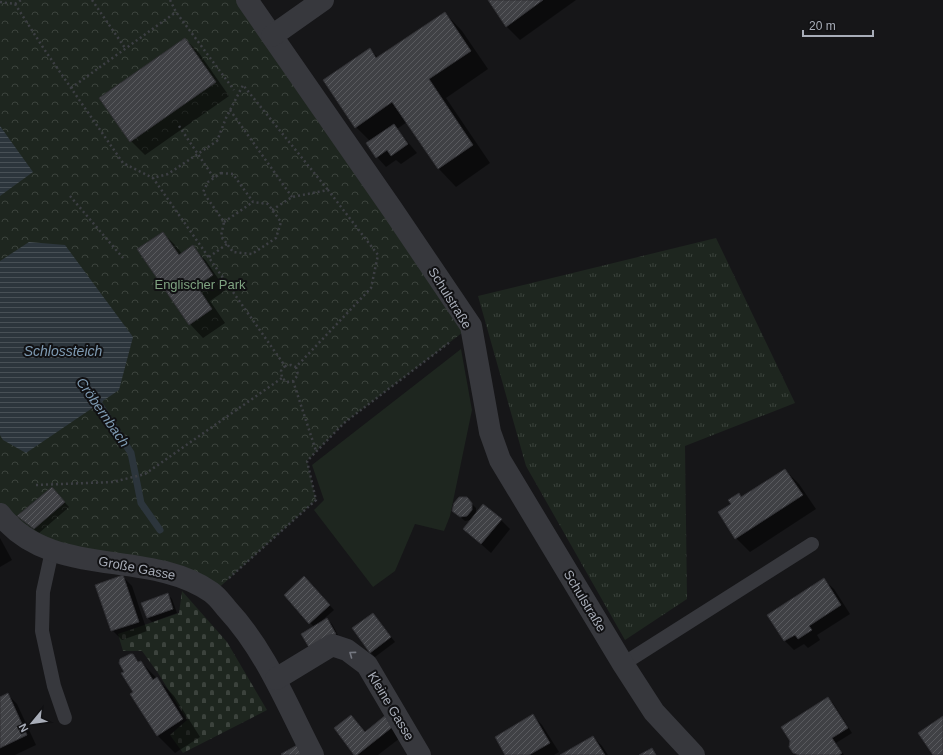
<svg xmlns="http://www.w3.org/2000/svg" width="943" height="755" font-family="Arial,sans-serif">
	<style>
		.grass { fill: url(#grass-tufts) }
		.cemetery { fill: url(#cemetery-stones) }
		.park { fill: url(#park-crowns) }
		.garden { fill: #1e261f }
		.water { fill: url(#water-rules) }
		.shadow { fill: #0007 }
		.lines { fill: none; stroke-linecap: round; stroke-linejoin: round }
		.stream { stroke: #2c353c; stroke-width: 7 }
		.building { fill: url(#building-hatch); stroke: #303034 }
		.path { stroke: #3d3f44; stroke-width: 2.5; stroke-dasharray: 2 3; stroke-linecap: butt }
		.service { stroke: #37383d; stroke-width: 14 }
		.minor { stroke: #37383d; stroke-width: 22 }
		.oneway { stroke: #757881 }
		.labels { text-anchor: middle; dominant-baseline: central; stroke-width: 4; stroke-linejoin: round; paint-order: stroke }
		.park-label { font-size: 13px; fill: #7fa381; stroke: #111113 }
		.street-label { font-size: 13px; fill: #a8adb8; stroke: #111113 }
		.water-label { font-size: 14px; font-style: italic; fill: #7f9bb3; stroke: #111113 }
	</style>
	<defs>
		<pattern id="grass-tufts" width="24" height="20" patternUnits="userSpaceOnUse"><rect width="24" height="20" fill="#1e261f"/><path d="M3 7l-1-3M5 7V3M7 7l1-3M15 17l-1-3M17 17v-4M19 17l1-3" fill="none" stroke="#3c433d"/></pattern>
		<pattern id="cemetery-stones" width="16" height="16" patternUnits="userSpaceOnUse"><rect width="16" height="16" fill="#1e261f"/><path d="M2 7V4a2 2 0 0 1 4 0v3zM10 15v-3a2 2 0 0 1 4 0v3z" fill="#3c433d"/></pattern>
		<pattern id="park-crowns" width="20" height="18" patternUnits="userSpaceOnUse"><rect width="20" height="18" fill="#1e261f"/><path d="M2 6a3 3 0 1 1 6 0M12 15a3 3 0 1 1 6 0" fill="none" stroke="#3c433d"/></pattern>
		<pattern id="water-rules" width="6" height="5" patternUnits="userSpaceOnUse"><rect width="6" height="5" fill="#2c353c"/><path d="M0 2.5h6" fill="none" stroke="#485056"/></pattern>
		<pattern id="building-hatch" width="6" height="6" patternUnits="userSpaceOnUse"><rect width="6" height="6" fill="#404145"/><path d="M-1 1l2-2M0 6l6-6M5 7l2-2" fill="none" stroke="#595a5e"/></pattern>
	</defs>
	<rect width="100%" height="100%" fill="#161618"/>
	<!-- grass -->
	<polygon class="grass" points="716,238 795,403 685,446 687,599 625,640 526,466 478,296"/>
	<!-- cemetery -->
	<polygon class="cemetery" points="182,591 227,642 267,710 183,753 170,735 187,720 158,673 142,651 123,651 118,634 179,613"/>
	<!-- park -->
	<polygon class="park" points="0,0 247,0 471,326 344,423 307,461 316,500 213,593 52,551 0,514"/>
	<!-- garden -->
	<polygon class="garden" points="461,349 472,410 450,516 444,531 415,524 395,571 373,587 314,510 324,500 312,465"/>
	<!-- water -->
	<g class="water">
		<polygon points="0,126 33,172 0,196"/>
		<polygon points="29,242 65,245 133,337 119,390 26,453 3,440 0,435 0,261"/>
	</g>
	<!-- shadow -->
	<g class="shadow">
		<polygon points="489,0 576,0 520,40 506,26"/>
		<polygon points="445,13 462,31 488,69 446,98 490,163 456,187 439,169 407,122 397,129 417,153 401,164 396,160 386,167 377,157 367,143 370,141 356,127 370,49 378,58"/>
		<polygon points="185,39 199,53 229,96 145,155 131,141"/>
		<polygon points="163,233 177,247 182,254 193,247 206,261 226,290 210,301 225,323 203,338 190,324"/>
		<polygon points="785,470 799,484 816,509 750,552 736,538 720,512 732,504 739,494 742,498"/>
		<polygon points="56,493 69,507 39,533 23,521"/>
		<polygon points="466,498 476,508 476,514 501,520 510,529 491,553 464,529 471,520 465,521 458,515"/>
		<polygon points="0,538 12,560 0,567"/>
		<polygon points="123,577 132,586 147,631 122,640 112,630"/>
		<polygon points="824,580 834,589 850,614 817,635 820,640 808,648 804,644 794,650 785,641"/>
		<polygon points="308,582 334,610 319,623 327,620 332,624 340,639 314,627 285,595"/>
		<polygon points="168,595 172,599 177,613 152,622 148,618"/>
		<polygon points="373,614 395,642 375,657 370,652"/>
		<polygon points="133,655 140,663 141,662 174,696 200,737 175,753 158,736 131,695 135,693 125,672"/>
		<polygon points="7,694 17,704 36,745 15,755 0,755 0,698"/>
		<polygon points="828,698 833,703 852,733 836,743 844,755 796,755 794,752"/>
		<polygon points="351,716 366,732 387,716 404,735 378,755 356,755"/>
		<polygon points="533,716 542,725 559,752 554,755 506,755"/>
		<polygon points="593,737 602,746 608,755 562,755"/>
	</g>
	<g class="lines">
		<!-- stream -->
		<polyline class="stream" points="94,396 131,453 141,503 160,530"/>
	</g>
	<!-- building -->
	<g class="building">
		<polygon points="488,0 543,0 506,27"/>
		<polygon points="445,12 471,51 429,79 473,145 438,169 392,102 355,128 323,80 370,48 376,58"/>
		<polygon points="185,38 216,82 130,142 99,98"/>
		<polygon points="394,124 408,144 391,156 387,150 376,158 366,143"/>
		<polygon points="163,232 179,255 193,245 213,275 197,286 212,309 189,325 137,249"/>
		<polygon points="785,469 803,495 735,539 718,512 731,504 728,500 739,493 741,497"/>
		<polygon points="52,487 65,502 34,529 17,516"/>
		<polygon points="459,497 467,497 472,503 472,510 467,516 460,517 452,511 454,503"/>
		<polygon points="483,504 502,519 481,544 463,529"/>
		<polygon points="123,575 139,622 111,631 95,585"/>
		<polygon points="304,576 330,605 309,624 284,595"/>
		<polygon points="824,578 841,605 809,626 812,630 798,639 795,635 784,641 767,615"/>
		<polygon points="168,593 173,609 147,618 141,603"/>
		<polygon points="373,613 391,637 370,653 352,628"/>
		<polygon points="327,618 336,634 310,649 301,634"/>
		<polygon points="130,654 133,654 138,662 141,661 153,680 157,677 183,719 157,736 130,694 133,692 121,673 124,672 119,663 120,659"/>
		<polygon points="8,693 27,735 0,748 0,697"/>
		<polygon points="828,697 848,728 832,738 842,753 839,755 799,755 793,753 789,747 790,741 781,727"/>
		<polygon points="387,714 395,725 357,755 354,755 334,728 351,715 365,732"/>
		<polygon points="533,714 550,743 529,755 505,755 495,737"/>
		<polygon points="943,716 943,755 933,755 918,733"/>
		<polygon points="593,736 605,755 560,755"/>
		<polygon points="299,744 305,755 282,755 281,754"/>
		<polygon points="652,748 656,755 639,755"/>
	</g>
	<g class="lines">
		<!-- path -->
		<g class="path">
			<polyline points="92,0 125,48"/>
			<polyline points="170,0 176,12 234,90"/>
			<polyline points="0,2 15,4 44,49 123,163 153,178"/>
			<polyline points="15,4 21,0"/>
			<polyline points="71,88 176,12"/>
			<polyline points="230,110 292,197"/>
			<polyline points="179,126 214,178"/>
			<polygon points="221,173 233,174 253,202 268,204 281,222 276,238 252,254 233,252 221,236 224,222 203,192 208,182"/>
			<polyline points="70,196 123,258"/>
			<polyline points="272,210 292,197 328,190 378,255 371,288 296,367 291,365 285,366 153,178 168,174 217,141 226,118 243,85 328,190"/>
			<polyline points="224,222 253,202"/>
			<polyline points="209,257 227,244"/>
			<polyline points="285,366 281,371 282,378 287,382 293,381 298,375 296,367"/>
			<polyline points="293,381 316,451"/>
			<polyline points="36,485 113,482 145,474 282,378"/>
			<polyline points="229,578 316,500 307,461 344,423 450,342"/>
		</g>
		<!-- service -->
		<g class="service">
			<polyline points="52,551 43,592 42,631 54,686 65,718"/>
			<polyline points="623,664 812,544"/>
		</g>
		<!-- minor -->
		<g class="minor">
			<polyline points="247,0 392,209 471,326 490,432 500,460 623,664 654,712 694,755"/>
			<polyline points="272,36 323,0"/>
			<path d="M 0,514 C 50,580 148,548 211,592 C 217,596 222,603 227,609 C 266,651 287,705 313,755"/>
			<polyline points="276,679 332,645 347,650 367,665 420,755"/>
		</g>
	</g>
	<!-- one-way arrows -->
	<defs><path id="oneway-chevron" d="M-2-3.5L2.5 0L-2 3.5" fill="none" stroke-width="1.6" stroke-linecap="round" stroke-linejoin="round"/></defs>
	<use class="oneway" href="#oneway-chevron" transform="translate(352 654) rotate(-144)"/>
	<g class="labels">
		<!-- park labels -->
		<g class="park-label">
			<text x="200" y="284">Englischer Park</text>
		</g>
		<!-- street labels -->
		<g class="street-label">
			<text transform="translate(450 298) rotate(58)">Schulstraße</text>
			<text transform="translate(137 568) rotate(11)">Große Gasse</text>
			<text transform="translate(585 601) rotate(59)">Schulstraße</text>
			<text transform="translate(391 706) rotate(59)">Kleine Gasse</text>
		</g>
		<!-- water labels -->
		<g class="water-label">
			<text x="63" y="351">Schlossteich</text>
			<text transform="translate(103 412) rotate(55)">Cröbernbach</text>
		</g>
	</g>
	<!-- north arrow -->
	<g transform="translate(32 723) rotate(241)" stroke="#111113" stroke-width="3" paint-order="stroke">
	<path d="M0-3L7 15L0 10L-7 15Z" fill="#a8adb8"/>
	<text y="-6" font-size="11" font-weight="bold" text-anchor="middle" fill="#a8adb8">N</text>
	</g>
	<!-- scale -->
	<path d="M803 30v6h70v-6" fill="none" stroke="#a8adb8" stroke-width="2"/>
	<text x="809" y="30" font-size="12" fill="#a8adb8" stroke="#111113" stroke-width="3" paint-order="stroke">20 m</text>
</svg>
